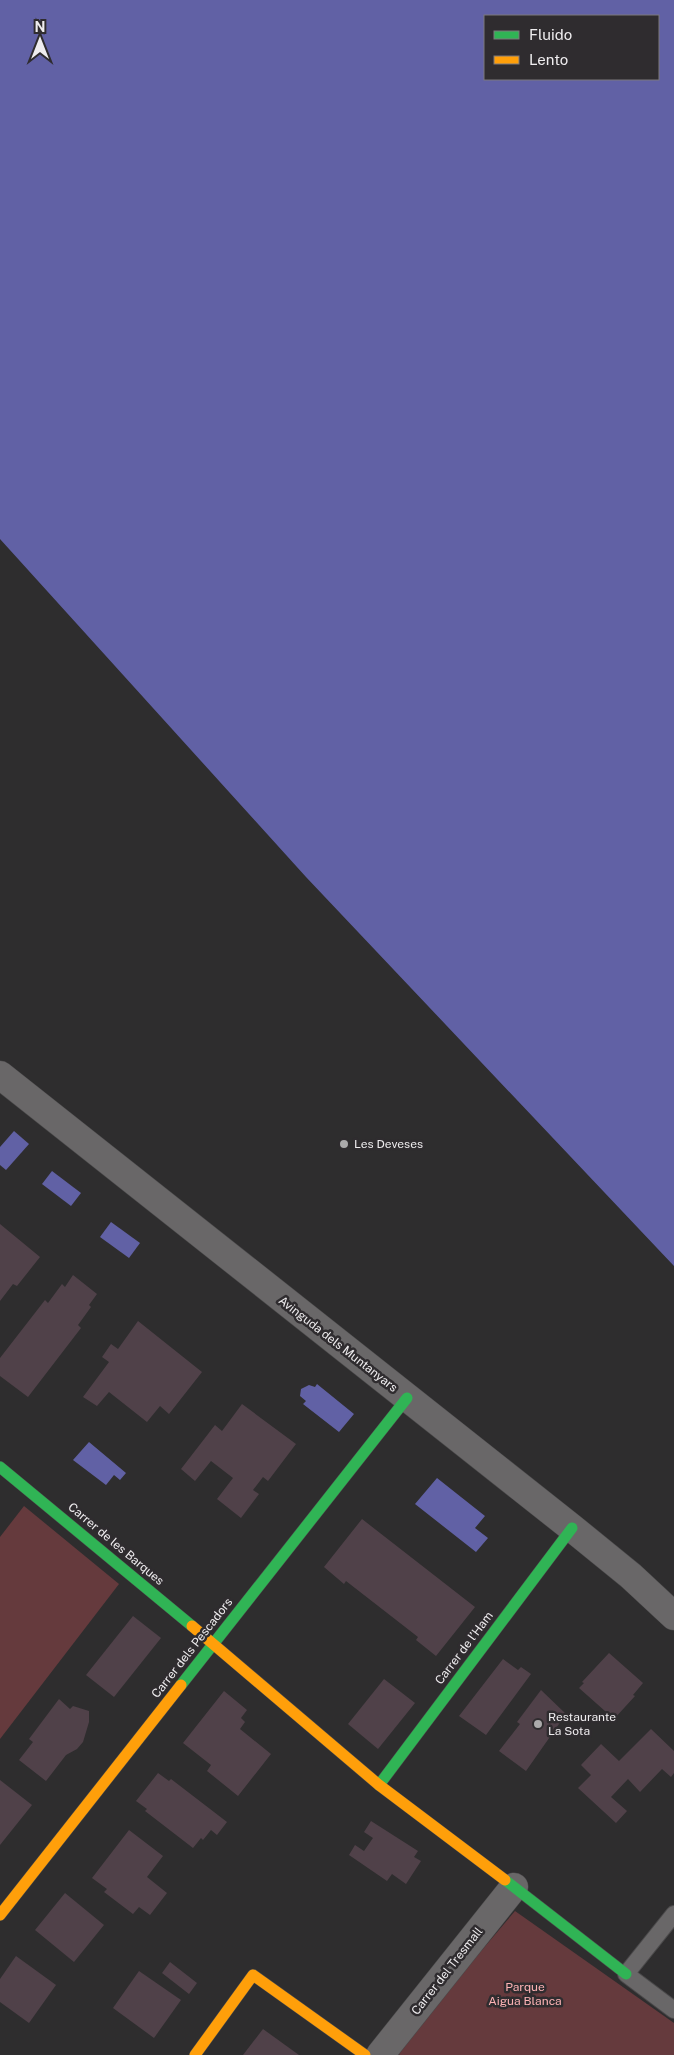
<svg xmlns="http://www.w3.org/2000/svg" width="674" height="2055" font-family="'Public Sans',sans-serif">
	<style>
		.green { fill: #653a3d }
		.water { fill: #6161a5; fill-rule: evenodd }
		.building { fill: #504149 }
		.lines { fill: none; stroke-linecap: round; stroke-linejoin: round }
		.lane-casing { stroke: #4a494a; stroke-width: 18 }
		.street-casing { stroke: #4a494a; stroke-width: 29 }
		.fast-casing { stroke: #4a494a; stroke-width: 12 }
		.slow-casing { stroke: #4a494a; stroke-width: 12 }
		.lane { stroke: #696768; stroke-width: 16 }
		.street { stroke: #696768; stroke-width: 28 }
		.fast { stroke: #30b455; stroke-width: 11 }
		.slow { stroke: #ff9f0a; stroke-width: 11 }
		.poi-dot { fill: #abaaab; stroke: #2f2c2f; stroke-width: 2 }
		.labels { text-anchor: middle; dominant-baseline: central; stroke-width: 5; stroke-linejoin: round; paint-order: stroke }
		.poi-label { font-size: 12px; fill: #efedef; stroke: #2f2c2f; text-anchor: start }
		.street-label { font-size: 12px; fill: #efedef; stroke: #2f2c2f }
		.park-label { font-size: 12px; fill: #feb3b5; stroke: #2f2c2f }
	</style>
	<rect width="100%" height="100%" fill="#2e2d2e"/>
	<!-- green -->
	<g class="green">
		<polygon points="24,1506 119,1584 0,1739 0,1537"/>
		<polygon points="515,1911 674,2023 674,2055 400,2055 395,2052"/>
	</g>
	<!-- water -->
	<g class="water">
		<path d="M 0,0 L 674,0 L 674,1266 L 306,877 L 0,539 ZM 485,16 L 658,16 L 658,79 L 485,79 Z"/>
		<polygon points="14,1131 29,1144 6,1170 0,1165 0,1147"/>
		<polygon points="52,1171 81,1193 71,1206 42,1184"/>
		<polygon points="111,1222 140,1243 129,1258 100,1237"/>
		<polygon points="317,1384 354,1414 339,1432 303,1404 306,1401 300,1396 301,1389 309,1385 315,1387"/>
		<polygon points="89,1442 126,1473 120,1480 114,1475 106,1485 73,1460"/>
		<polygon points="437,1478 485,1516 475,1528 488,1538 476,1552 415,1504"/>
	</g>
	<!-- building -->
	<g class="building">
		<polygon points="0,1224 40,1257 17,1286 13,1284 0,1301"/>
		<polygon points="73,1275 97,1294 89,1305 91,1307 78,1325 81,1328 28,1397 0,1376 0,1358 45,1300 48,1303 62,1284 65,1287"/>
		<polygon points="138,1321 202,1372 169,1414 160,1406 147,1422 109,1392 97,1406 83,1397 109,1362 102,1357 111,1344 118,1349"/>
		<polygon points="242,1404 296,1444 268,1481 263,1477 253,1490 259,1494 241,1518 217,1499 233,1478 211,1461 195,1481 181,1469 215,1425 222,1431"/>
		<polygon points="362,1519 475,1607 436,1656 416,1640 418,1637 346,1581 344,1584 324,1567"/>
		<polygon points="133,1616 161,1638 114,1697 86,1675"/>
		<polygon points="609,1653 643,1683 633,1695 635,1696 614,1719 579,1688 584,1683 582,1682"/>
		<polygon points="503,1659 518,1670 521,1667 531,1674 486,1735 459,1716"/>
		<polygon points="384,1679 415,1703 378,1749 348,1724"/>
		<polygon points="541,1690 566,1714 526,1771 499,1751 520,1724 517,1722"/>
		<polygon points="224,1691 247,1710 241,1718 245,1722 240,1729 271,1754 238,1796 207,1771 211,1765 183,1743"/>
		<polygon points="59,1699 70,1709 73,1706 89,1711 89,1722 83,1742 77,1749 66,1755 46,1781 19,1760 33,1742 29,1739"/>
		<polygon points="651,1729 674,1751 674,1773 671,1777 662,1769 640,1792 628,1779 611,1797 627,1811 616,1823 578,1788 591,1775 581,1765 601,1744 619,1761"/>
		<polygon points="158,1773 169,1781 171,1779 227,1822 217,1835 211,1830 203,1840 201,1838 193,1848 145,1811 147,1809 136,1801"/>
		<polygon points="0,1780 32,1805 0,1845"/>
		<polygon points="371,1821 418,1851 414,1857 421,1861 406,1884 392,1874 387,1881 349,1855 355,1845 364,1851 373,1838 364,1832"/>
		<polygon points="129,1830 163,1856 147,1877 167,1893 150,1915 139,1907 133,1914 104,1892 107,1889 92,1878"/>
		<polygon points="65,1893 104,1925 74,1962 35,1930"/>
		<polygon points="16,1956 56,1985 29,2023 0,2002 0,1979"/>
		<polygon points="170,1962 197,1983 189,1994 162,1973"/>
		<polygon points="139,1971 181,2000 154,2038 113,2008"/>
		<polygon points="263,2029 299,2055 243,2055"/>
	</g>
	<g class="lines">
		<defs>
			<polyline id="lane" points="674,1914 626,1974 674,2010"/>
			<g id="street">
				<polyline points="0,1075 572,1528 631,1576 674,1616"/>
				<polyline points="380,2055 514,1887"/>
			</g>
			<g id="fast">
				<polyline points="0,1467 192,1626"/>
				<polyline points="181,1685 407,1398"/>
				<polyline points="379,1785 572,1528"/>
				<polyline points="505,1880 626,1974"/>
			</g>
			<g id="slow">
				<polyline points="192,1626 379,1785 505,1880"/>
				<polyline points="0,1915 181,1685"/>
				<polyline points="195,2055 253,1975 365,2055"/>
			</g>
		</defs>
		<!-- lane casing -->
		<use href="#lane" class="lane-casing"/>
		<!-- street casing -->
		<use href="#street" class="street-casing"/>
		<!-- fast casing -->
		<use href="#fast" class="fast-casing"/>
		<!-- slow casing -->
		<use href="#slow" class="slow-casing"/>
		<!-- lane -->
		<use href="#lane" class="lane"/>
		<!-- street -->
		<use href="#street" class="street"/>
		<!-- fast -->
		<use href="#fast" class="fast"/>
		<!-- slow -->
		<use href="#slow" class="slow"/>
	</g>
	<!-- markers -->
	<g class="poi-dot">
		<circle cx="344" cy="1144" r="5"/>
		<circle cx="538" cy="1724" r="5"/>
	</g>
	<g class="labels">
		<!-- poi labels -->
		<g class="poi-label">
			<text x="354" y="1144">Les Deveses</text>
			<text x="548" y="1717">Restaurante<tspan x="548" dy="14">La Sota</tspan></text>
		</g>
		<!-- street labels -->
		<g class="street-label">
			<text transform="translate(338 1344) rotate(38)">Avinguda dels Muntanyars</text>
			<text transform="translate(116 1544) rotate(40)">Carrer de les Barques</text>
			<text transform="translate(192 1648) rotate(-52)">Carrer dels Pescadors</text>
			<text transform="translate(464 1648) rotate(-53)">Carrer de l’Ham</text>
			<text transform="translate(447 1971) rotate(-52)">Carrer del Tresmall</text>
		</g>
		<!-- park labels -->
		<g class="park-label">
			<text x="525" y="1987">Parque<tspan x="525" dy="14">Aigua Blanca</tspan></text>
		</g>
	</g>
	<!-- legend -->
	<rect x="484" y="15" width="175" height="65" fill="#2f2c2f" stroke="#7c797c"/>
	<rect x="494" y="31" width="25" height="8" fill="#30b455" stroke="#7c797c"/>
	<text x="529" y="40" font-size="15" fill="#efedef">Fluido</text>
	<rect x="494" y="56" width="25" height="8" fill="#ff9f0a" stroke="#7c797c"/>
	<text x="529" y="65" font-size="15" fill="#efedef">Lento</text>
	<!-- north arrow -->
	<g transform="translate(40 40)" stroke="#2f2c2f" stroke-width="4" paint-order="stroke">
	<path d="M0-4L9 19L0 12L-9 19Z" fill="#efedef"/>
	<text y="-8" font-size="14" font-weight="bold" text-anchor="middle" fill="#efedef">N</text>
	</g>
</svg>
